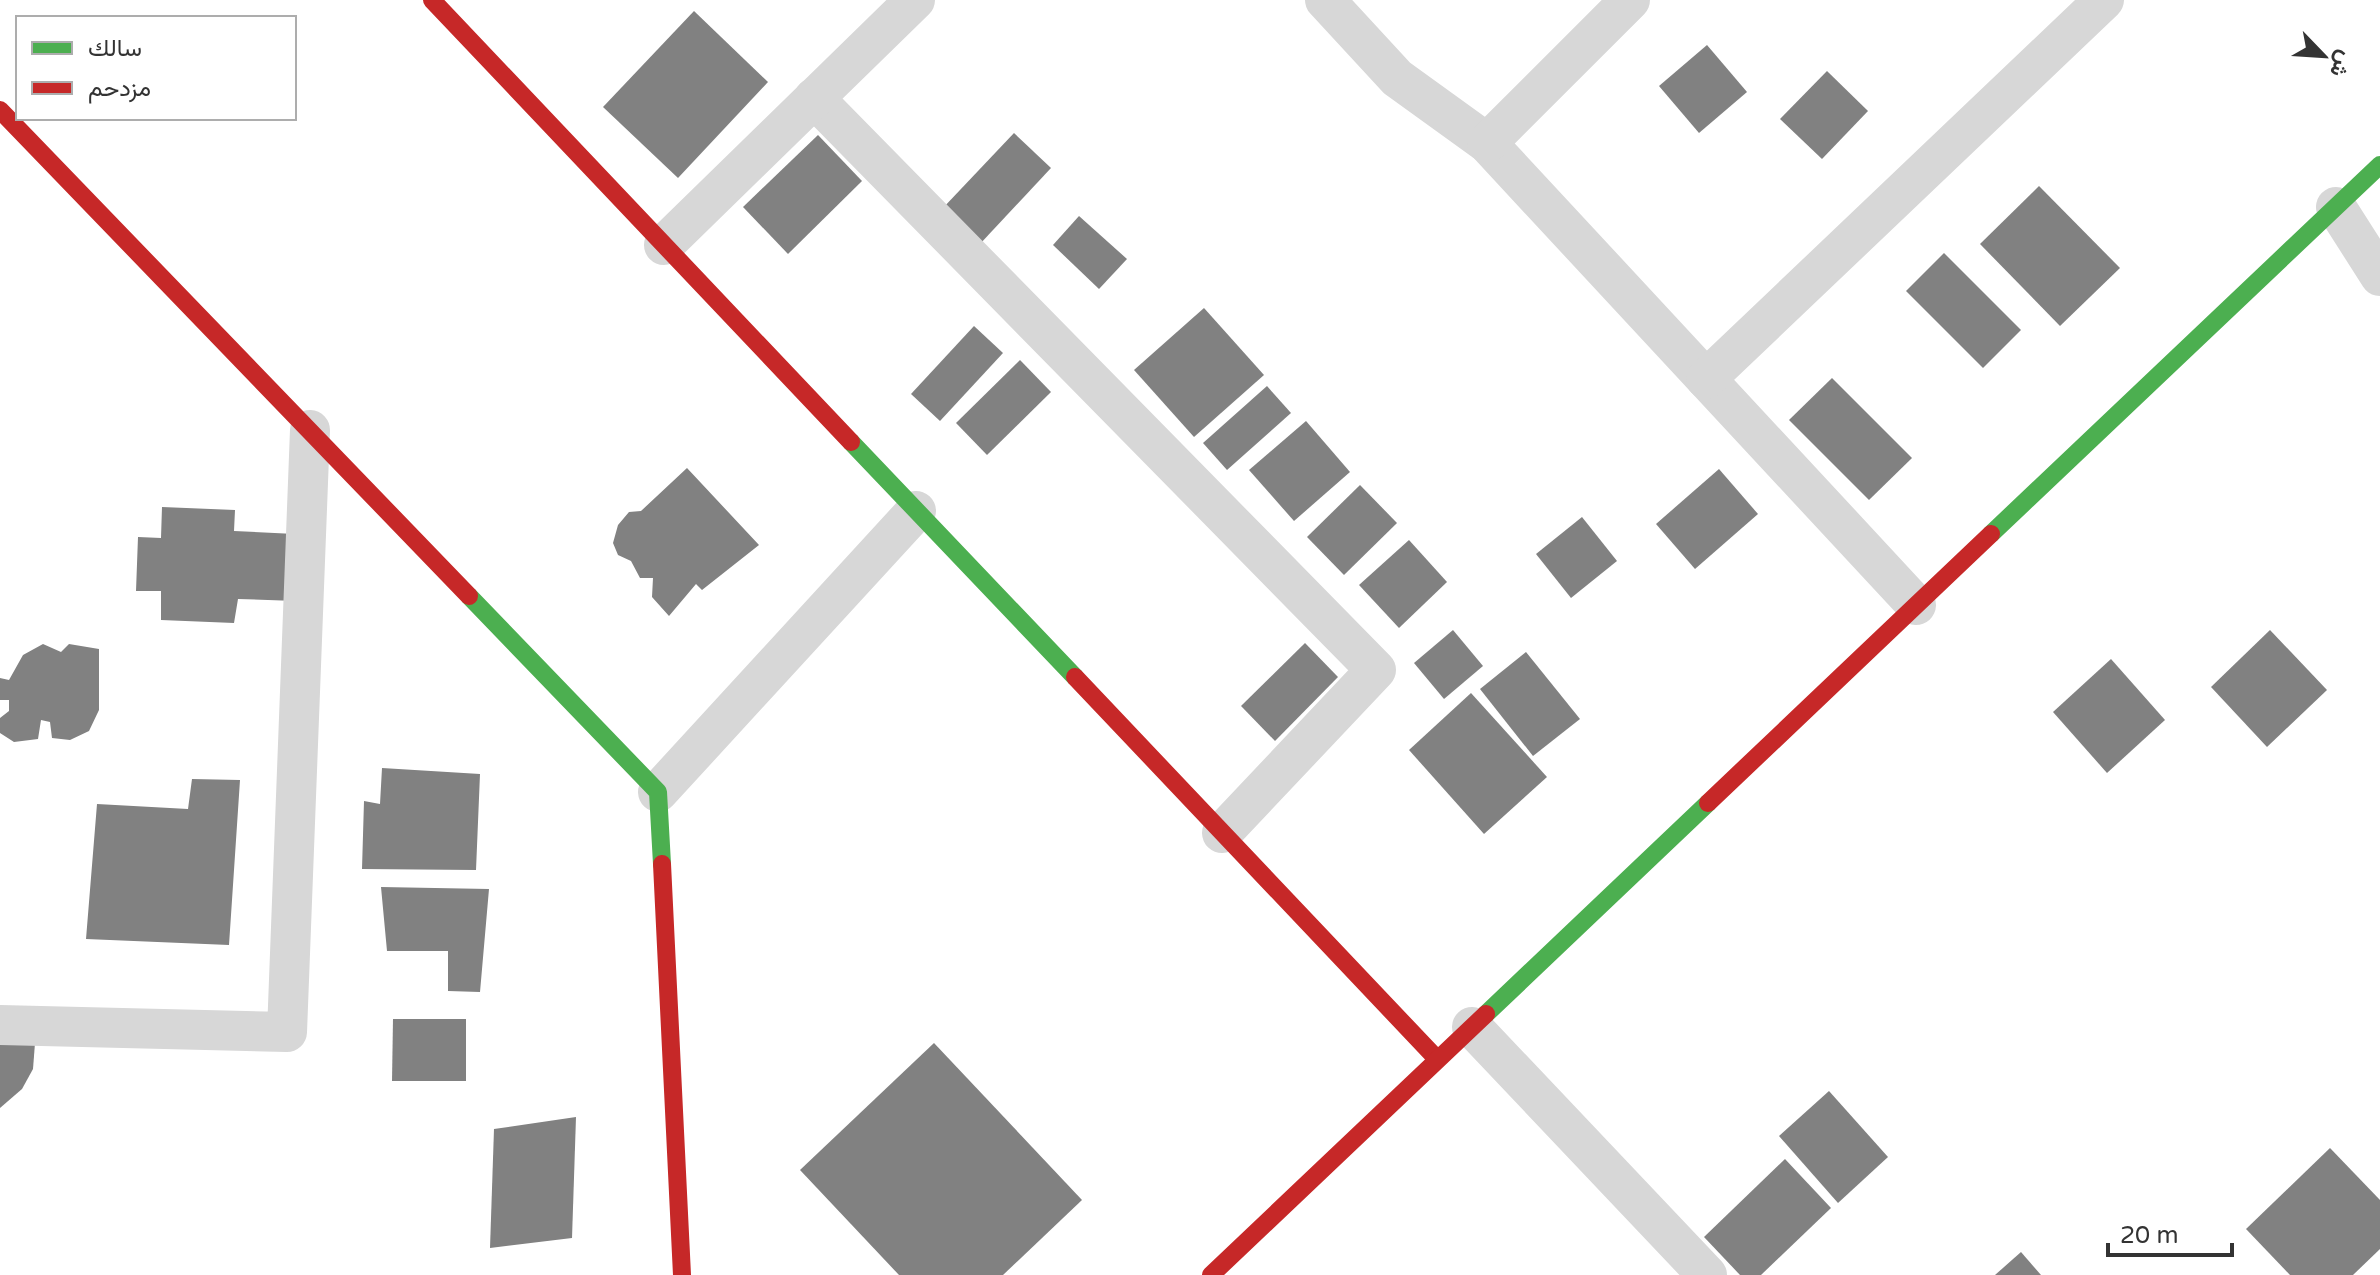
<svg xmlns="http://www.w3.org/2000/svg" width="2380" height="1275" font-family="'Varela Round',Vazirmatn,sans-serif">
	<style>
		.building { fill: #818181 }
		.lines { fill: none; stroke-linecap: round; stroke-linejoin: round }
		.street { stroke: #d7d7d7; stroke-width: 40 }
		.fast { stroke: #4caf50; stroke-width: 18 }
		.jam { stroke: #c62828; stroke-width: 18 }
	</style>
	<rect width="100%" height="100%" fill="#fff"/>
	<!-- building -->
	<g class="building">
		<polygon points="694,11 768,82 678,178 603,107"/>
		<polygon points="1707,45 1747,92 1699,133 1659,86"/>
		<polygon points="1827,71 1868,111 1822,159 1780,119"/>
		<polygon points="1014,133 1051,168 979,245 942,209"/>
		<polygon points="818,135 862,181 788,254 743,207"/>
		<polygon points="2039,186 2120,268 2060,326 1980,244"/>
		<polygon points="1079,216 1127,259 1099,289 1053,245"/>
		<polygon points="1944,253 2021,330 1983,368 1906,291"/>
		<polygon points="1204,308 1264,375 1194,437 1134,370"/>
		<polygon points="974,326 1003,353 940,421 911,394"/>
		<polygon points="1020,360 1051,392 987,455 956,423"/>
		<polygon points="1832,378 1912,458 1869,500 1789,420"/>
		<polygon points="1267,386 1291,413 1227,470 1203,443"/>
		<polygon points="1306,421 1350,472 1294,521 1249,470"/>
		<polygon points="687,468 759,545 702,590 696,584 669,616 652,597 653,578 640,578 631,561 618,555 613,543 618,525 629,512 641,511"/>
		<polygon points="1719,469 1758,514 1695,569 1656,524"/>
		<polygon points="1360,485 1397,523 1344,575 1307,537"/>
		<polygon points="162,507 235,510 234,531 295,534 296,601 238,599 234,623 161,620 161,591 136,591 138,537 161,538"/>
		<polygon points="1582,517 1617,561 1571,598 1536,554"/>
		<polygon points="1409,540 1447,582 1399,628 1359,585"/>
		<polygon points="1453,630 1483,666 1444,699 1414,663"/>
		<polygon points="2270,630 2327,690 2267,747 2211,687"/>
		<polygon points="1305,643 1338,677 1275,741 1241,706"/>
		<polygon points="43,644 61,652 69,644 99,649 99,710 89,731 70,740 52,738 50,722 41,720 38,739 14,742 0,733 0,718 9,711 9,700 0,700 0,678 9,680 23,655"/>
		<polygon points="1526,652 1580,719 1533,756 1480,689"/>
		<polygon points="2111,659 2165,720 2107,773 2053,712"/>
		<polygon points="1471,693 1547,777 1484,834 1409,750"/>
		<polygon points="382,768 480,774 476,870 362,869 364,801 380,804"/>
		<polygon points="192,779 240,780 229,945 86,939 97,804 188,809"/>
		<polygon points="381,887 489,889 480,992 448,991 448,951 387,951"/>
		<polygon points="393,1019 466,1019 466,1081 392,1081"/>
		<polygon points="35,1043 33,1069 22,1089 0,1108 0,1044"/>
		<polygon points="934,1043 1082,1200 1003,1275 899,1275 800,1170"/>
		<polygon points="1829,1091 1888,1157 1838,1203 1779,1136"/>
		<polygon points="576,1117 572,1238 490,1248 494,1129"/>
		<polygon points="2330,1148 2380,1200 2380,1249 2353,1275 2290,1275 2246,1229"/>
		<polygon points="1785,1159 1831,1208 1761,1275 1740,1275 1704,1237"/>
		<polygon points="2021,1252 2041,1275 1995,1275"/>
	</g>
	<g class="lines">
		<!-- street -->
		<g class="street">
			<polyline points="1325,0 1397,78 1487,143 1916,605"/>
			<polyline points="814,98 1376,670 1222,833"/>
			<polyline points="1487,143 1630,0"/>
			<polyline points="2336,207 2380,276"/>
			<polyline points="664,245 915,0"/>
			<polyline points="1706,379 2104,0"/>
			<polyline points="658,792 916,511"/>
			<polyline points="0,1025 287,1032 310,430"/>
			<polyline points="1472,1027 1707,1275"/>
		</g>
		<!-- fast -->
		<g class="fast">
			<polyline points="851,442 1075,677"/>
			<polyline points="1991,534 2380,165"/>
			<polyline points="469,596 658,792 662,864"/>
			<polyline points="1486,1014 1708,803"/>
		</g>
		<!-- jam -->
		<g class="jam">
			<polyline points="432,0 851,442"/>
			<polyline points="0,110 469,596"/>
			<polyline points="1075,677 1437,1059"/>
			<polyline points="1708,803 1991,534"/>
			<polyline points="662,864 682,1275"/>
			<polyline points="1211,1275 1486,1014"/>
		</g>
	</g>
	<!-- legend -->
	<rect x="16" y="16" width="280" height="104" fill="#ffffff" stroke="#adadad" stroke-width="2"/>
	<rect x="32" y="42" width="40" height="12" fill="#4caf50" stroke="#adadad" stroke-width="2"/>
	<text x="88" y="56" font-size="24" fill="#333333">سالك</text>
	<rect x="32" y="82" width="40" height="12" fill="#c62828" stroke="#adadad" stroke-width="2"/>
	<text x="88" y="96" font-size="24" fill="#333333">مزدحم</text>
	<!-- north arrow -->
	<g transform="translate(2324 56) rotate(115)" stroke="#ffffff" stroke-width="6" paint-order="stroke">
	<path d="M0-6L14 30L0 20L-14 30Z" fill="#333333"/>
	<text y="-12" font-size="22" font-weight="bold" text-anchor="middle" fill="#333333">ش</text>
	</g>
	<!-- scale -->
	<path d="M2108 1243v12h124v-12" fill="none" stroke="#333333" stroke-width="4"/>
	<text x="2120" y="1243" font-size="24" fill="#333333" stroke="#ffffff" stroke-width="6" paint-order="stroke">20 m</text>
</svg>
